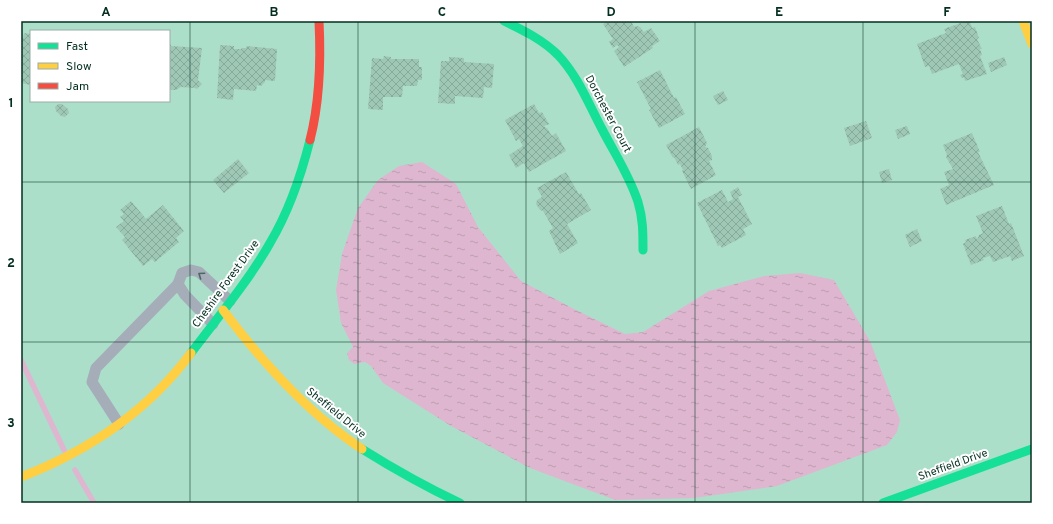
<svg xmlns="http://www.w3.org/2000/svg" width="1053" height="524" font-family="Overpass,sans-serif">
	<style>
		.water { fill: url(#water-ripples) }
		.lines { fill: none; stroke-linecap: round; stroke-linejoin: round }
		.stream { stroke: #deb6cf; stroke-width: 5.5 }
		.building { fill: url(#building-cross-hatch) }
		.lane { stroke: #a5adb9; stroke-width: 11 }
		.fast { stroke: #16e098; stroke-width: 9 }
		.slow { stroke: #ffcf43; stroke-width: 9 }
		.jam { stroke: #f24e42; stroke-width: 9 }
		.oneway { stroke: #4c6865 }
		.grid { fill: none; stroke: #042f20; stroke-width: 1; stroke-opacity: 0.55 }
		.labels { text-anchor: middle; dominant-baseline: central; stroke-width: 4; stroke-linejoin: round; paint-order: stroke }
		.street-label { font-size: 11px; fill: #042f20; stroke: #fff }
		.neatline { fill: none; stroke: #042f20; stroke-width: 1.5 }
		.grid-label { font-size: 13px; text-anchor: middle; font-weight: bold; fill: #042f20 }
	</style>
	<defs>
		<pattern id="water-ripples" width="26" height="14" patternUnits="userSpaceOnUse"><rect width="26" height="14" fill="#deb6cf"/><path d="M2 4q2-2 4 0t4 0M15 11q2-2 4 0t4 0" fill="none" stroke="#bd9db1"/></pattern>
		<pattern id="building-cross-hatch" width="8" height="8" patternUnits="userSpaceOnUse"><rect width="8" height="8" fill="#9ec7b6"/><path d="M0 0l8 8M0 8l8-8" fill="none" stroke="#86ab9c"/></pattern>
	</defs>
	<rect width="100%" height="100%" fill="#acdfc9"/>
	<!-- water -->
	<polygon class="water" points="422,162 456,184 478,227 521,281 574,309 625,334 643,332 709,291 764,276 800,273 834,280 870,341 900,420 897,432 887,445 777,486 694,498 615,500 530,468 451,426 383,383 371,366 365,362 354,364 349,360 347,353 353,347 341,323 336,290 342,254 358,208 378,180 399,166"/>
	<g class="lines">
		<!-- stream -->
		<g class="stream">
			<polyline points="21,360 64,450"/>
			<polyline points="75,470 94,503"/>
		</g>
	</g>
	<!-- building -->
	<g class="building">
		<polygon points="607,21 631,21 634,27 637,26 640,27 644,32 651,28 660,41 652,46 653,48 624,67 614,51 619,47 617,45 613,48 609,42 613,39 603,24"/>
		<polygon points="966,21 970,21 972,28 975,27 979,38 977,39 982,49 980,49 982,55 980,56 987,74 965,81 964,77 962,78 960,75 963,74 959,64 932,74 929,66 925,67 917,44 946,33 944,29"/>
		<polygon points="24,33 31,34 31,85 21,83 21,37 23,38"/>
		<polygon points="169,44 171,44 171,46 202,48 198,80 202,84 197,89 195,88 181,87 176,90 169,90"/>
		<polygon points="220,45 234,46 234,49 241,49 241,48 246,48 247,46 277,49 275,81 265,80 265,82 261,86 257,85 256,91 234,89 233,100 217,98"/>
		<polygon points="384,56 391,57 391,59 419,59 419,67 422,67 422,80 418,80 417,86 403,86 402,97 383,97 383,110 368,109 372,58 383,59"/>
		<polygon points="449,57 464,58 464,62 494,64 492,88 484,87 483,98 455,96 455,104 438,103 441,61 449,61"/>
		<polygon points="1004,57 1007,65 991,72 988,63"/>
		<polygon points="660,70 674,98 676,97 685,114 659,128 649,110 651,109 637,82"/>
		<polygon points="723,91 728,100 718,105 713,96"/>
		<polygon points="58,104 62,104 68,109 69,113 65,117 61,116 56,111 55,107"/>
		<polygon points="534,104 539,113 542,112 549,124 544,126 546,128 547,128 552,136 556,133 566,151 529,172 524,163 516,168 509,155 523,146 519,139 516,141 505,120"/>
		<polygon points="866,121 872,138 850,146 844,128"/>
		<polygon points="907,126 910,134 898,139 895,130"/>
		<polygon points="699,127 707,143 705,147 708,148 712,156 712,160 709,161 716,175 691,189 682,171 683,170 680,164 678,165 674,157 673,158 666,145"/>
		<polygon points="972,133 980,152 978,152 994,185 946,205 940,189 949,185 944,172 953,169 946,157 947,155 943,145"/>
		<polygon points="238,159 249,173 224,193 213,180"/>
		<polygon points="889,169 892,180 882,183 879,172"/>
		<polygon points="566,172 579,194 581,193 591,210 567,224 578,243 560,254 549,231 553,228 543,211 540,210 536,204 537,200 542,197 537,188"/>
		<polygon points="738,187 742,195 738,197 752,224 743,229 746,235 722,248 720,245 718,246 697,203 722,190 728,202 733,199 730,192"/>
		<polygon points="131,201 146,219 163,205 184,231 176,238 179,242 155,262 152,259 143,266 122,240 125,237 116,227 124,221 120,217 124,214 120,210"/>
		<polygon points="1002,206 1009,224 1011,223 1024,256 1012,261 1010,256 993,262 990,256 983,258 984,260 971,265 963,244 966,242 965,240 976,236 977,240 979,235 983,233 976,216"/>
		<polygon points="917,229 922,241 910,247 905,235"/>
	</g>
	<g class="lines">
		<!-- lane -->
		<g class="lane">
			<polyline points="213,324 185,295 178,284 182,273 191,270 199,272 230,301"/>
			<polyline points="119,424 92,382 96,368 178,284"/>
		</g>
		<!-- fast -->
		<g class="fast">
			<path d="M 504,21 C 523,30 543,40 558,55 C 578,76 589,105 603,131 C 615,154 630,177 638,202 C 643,218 643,233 643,250"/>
			<path d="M 191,353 C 218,317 248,282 270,243 C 289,211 301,176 310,140"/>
			<path d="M 362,449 C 394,469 426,487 460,503"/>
			<polyline points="883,503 1032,449"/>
		</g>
		<!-- slow -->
		<g class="slow">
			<polyline points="1023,21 1032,44"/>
			<path d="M 223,310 C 262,362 307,413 362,449"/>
			<path d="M 21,477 C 88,451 148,411 191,353"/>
		</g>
		<!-- jam -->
		<path class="jam" d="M 310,140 C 320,101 321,61 319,21"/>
	</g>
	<!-- one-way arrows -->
	<defs><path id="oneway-chevron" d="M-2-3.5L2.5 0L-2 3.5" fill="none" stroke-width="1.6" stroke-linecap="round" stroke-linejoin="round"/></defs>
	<use class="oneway" href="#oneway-chevron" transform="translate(201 275) rotate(-145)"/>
	<!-- grid -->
	<path class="grid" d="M 190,21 L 190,503M 358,21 L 358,503M 526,21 L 526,503M 695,21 L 695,503M 863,21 L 863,503M 21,182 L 1032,182M 21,342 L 1032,342"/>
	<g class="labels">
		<!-- street labels -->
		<g class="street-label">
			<text transform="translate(608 114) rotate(62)">Dorchester Court</text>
			<text transform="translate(226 284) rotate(-54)">Cheshire Forest Drive</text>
			<text transform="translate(336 413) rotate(39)">Sheffield Drive</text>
			<text transform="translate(953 465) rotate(-20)">Sheffield Drive</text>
		</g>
	</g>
	<!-- border -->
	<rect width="1053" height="524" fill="none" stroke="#ffffff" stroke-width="44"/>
	<!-- legend -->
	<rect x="30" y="30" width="140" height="72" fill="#ffffff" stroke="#9baca6"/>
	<rect x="38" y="43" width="20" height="6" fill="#16e098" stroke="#9baca6"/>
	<text x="66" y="50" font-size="12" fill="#042f20">Fast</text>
	<rect x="38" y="63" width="20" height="6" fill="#ffcf43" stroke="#9baca6"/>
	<text x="66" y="70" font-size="12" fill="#042f20">Slow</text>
	<rect x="38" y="83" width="20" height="6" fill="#f24e42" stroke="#9baca6"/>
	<text x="66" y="90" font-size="12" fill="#042f20">Jam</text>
	<rect x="22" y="22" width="1009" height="480" class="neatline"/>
	<g class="grid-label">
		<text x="106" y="16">A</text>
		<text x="274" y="16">B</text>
		<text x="442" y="16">C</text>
		<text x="611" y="16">D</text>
		<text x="779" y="16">E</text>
		<text x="947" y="16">F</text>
		<text x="11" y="107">1</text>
		<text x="11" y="267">2</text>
		<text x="11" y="427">3</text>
	</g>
</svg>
